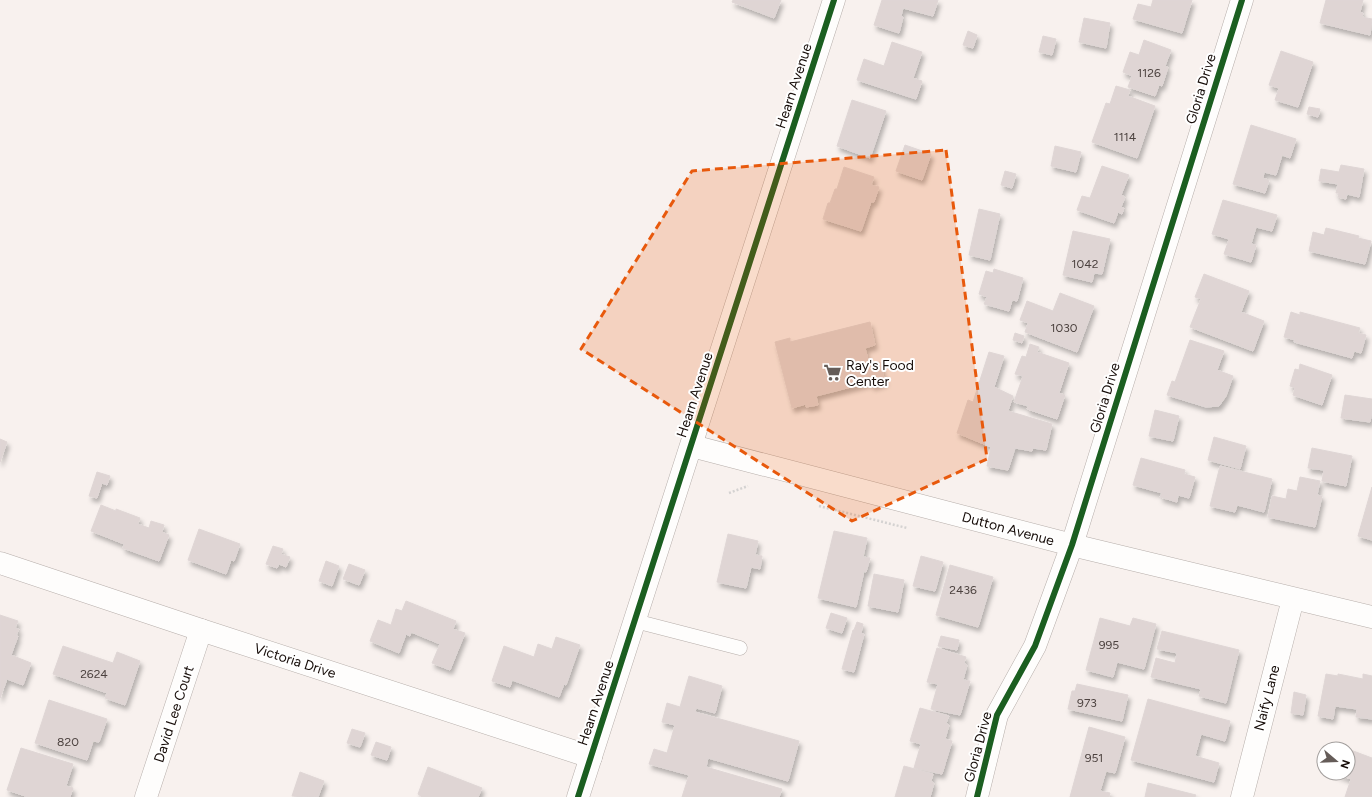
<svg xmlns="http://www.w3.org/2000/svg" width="1372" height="797" font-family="Figtree,sans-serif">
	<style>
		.building { fill: #dfd5d4; stroke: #dfd6d5; filter: url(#shadow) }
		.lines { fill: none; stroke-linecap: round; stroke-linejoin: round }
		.lane-casing { stroke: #b6aeaa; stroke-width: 15 }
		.street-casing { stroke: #b6aeaa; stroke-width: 23 }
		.secondary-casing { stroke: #b6aeaa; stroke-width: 23 }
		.path { stroke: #d4d2d1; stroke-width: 2.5; stroke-dasharray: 2 2; stroke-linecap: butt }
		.lane { stroke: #fefdfc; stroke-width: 14 }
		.street { stroke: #fefdfc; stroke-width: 22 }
		.secondary { stroke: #fefdfc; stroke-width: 22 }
		.cycleway-casing { stroke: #fff; stroke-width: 8 }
		.cycleway { stroke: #1b5e20; stroke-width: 6 }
		.marked { fill: #e8590c; fill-opacity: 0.2; stroke: #e8590c; stroke-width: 3; stroke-dasharray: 8 5; stroke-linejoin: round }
		.labels { text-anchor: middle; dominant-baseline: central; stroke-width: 4; stroke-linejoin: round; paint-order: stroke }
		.number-label { font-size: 12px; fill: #4d4340 }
		.street-label { font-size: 14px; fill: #160c08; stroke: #fff }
		.poi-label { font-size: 14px; fill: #160c08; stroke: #fff; text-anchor: start }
	</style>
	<defs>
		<filter id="shadow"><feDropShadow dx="2.5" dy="4.5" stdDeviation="2" flood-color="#0004"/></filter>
	</defs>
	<rect width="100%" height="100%" fill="#f8f1ee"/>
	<!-- building -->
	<g class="building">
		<polygon points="733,0 781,0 774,18 732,2"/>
		<polygon points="882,0 938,0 933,16 903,8 901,16 903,17 899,33 874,25"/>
		<polygon points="1153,0 1192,0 1182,33 1133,19 1138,4 1151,7"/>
		<polygon points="1326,0 1363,0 1360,12 1363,13 1362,17 1372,19 1370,35 1320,23"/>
		<polygon points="1084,18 1110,23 1106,48 1079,42"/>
		<polygon points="968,31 977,35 973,48 963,45"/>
		<polygon points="1043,36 1056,39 1052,55 1039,52"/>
		<polygon points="1144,40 1171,50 1165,66 1168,67 1162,86 1159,85 1155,96 1128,87 1132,76 1123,72 1130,52 1139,55"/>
		<polygon points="892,42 922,52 913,78 922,81 916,99 857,80 864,59 884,66"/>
		<polygon points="1281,51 1313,62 1298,107 1275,100 1279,88 1269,85"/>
		<polygon points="1116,86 1130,90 1128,96 1155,106 1137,158 1092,142 1106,103 1110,104"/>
		<polygon points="852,100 886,111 870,158 837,146"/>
		<polygon points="1309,107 1320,109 1318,117 1307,114"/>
		<polygon points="1251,125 1296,139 1290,158 1282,155 1276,175 1264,172 1263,178 1269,180 1265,193 1233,184"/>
		<polygon points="905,145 931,154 922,180 896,171"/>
		<polygon points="1055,146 1081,152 1076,172 1051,166"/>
		<polygon points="1341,165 1364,169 1359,197 1347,194 1346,199 1338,197 1339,193 1336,193 1338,184 1319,181 1321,169 1339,172"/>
		<polygon points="1102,166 1129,175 1121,195 1125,197 1121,207 1124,208 1122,214 1118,212 1114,223 1077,210 1082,196 1090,198"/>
		<polygon points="844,167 874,177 871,185 879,187 874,202 871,202 861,231 823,219 828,203 830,203 835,189 837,189"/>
		<polygon points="1005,171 1016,174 1012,188 1001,185"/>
		<polygon points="1223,200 1277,215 1272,231 1256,227 1251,244 1256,245 1251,262 1224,254 1229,239 1212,234"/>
		<polygon points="979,209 1000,214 990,260 969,255"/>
		<polygon points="1326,228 1359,236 1358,238 1371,241 1365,264 1309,251 1313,232 1324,235"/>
		<polygon points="1073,231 1110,239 1102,274 1094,273 1092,282 1063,275"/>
		<polygon points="994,269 1023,278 1017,301 1012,300 1009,311 984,304 987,297 979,294 986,271 993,273"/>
		<polygon points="1204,274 1249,291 1241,312 1264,321 1253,351 1190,327 1201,299 1195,297"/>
		<polygon points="1060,293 1094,306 1077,352 1025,332 1028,323 1020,320 1027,301 1053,311"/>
		<polygon points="1291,312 1300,315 1300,312 1360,328 1358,333 1366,335 1361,353 1354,351 1352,358 1294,342 1295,340 1284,337"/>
		<polygon points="870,322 875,345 865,348 869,364 880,362 885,382 872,386 871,382 816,396 818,405 806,407 806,404 792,408 775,342 790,338 790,342"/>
		<polygon points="1015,333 1024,336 1022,343 1013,340"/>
		<polygon points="1190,340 1224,351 1217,370 1233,376 1226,396 1219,406 1206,407 1167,395 1172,381 1175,382"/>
		<polygon points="1030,344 1039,347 1037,352 1069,363 1059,393 1065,395 1057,419 1027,409 1028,406 1014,402 1023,376 1015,374 1022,356 1026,357"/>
		<polygon points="989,352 1004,356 994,387 1013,396 1008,411 1052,424 1046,450 1033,448 1032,451 1015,448 1008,470 987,466 991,447 957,433 968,400 973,402"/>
		<polygon points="1300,364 1332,375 1322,405 1293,395 1295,388 1290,386 1295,369 1299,370"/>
		<polygon points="1345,395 1372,399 1372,411 1370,422 1341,418"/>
		<polygon points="1155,410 1179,416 1173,441 1149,436"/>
		<polygon points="1214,437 1246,446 1240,469 1208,460"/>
		<polygon points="0,439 7,442 0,462"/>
		<polygon points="1312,448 1352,456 1346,486 1322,481 1324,470 1308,468"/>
		<polygon points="1141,458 1185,470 1184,474 1195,477 1189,498 1178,495 1177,502 1160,497 1162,493 1133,485"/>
		<polygon points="1220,466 1272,479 1264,512 1237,505 1235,512 1210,506"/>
		<polygon points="97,472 110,476 107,485 102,483 97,498 89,496"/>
		<polygon points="1300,477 1320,481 1317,495 1322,496 1315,527 1268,517 1272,496 1286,499 1288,489 1297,491"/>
		<polygon points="1372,487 1372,540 1358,536"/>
		<polygon points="101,505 116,511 116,509 140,518 138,524 149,528 151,521 164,525 162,532 169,535 159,561 123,548 124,544 91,531"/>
		<polygon points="199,529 240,544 234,561 231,560 226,574 188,560"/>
		<polygon points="834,531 867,538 863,557 870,558 866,572 864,571 856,607 818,598"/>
		<polygon points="728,534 758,541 755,555 762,556 760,569 751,567 746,588 717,582"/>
		<polygon points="273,546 283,549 281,554 290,557 286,567 279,564 277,568 266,564"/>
		<polygon points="921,556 943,562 935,591 913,586"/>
		<polygon points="326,561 339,566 332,586 319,581"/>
		<polygon points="349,564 365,570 359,585 343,579"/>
		<polygon points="950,565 993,577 978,627 936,615"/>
		<polygon points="874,574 904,580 898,612 868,606"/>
		<polygon points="406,601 456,621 453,629 465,633 450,670 432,663 440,644 411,632 410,636 406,634 399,653 370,641 378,620 391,625 396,609 402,611"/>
		<polygon points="831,613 847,618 842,633 826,628"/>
		<polygon points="0,615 18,621 15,628 19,629 16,636 18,636 11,655 31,663 23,685 7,679 0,698"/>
		<polygon points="1100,618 1130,626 1133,618 1156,624 1144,669 1117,662 1113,677 1086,670"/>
		<polygon points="857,622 863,624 861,633 864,634 854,672 842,669 853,630 854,630"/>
		<polygon points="1162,631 1239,650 1226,703 1199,696 1201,689 1151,677 1156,658 1175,663 1177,653 1157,649"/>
		<polygon points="941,636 959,640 957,650 938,646"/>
		<polygon points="556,637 580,645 566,685 564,684 559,697 512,680 510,687 492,681 504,646 534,657 538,644 552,649"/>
		<polygon points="63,646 113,663 117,652 140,661 125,705 105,698 107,693 53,674"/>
		<polygon points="937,648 966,657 964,663 967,665 963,680 970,681 960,715 931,709 938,684 927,682"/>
		<polygon points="1326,674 1338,676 1338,674 1363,679 1363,674 1372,676 1372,719 1356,717 1357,709 1335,706 1333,719 1318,716"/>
		<polygon points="689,676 722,686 715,713 696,708 695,712 799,741 788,781 708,758 706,767 782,789 779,797 682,797 689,775 649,764 654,749 667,753 675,725 662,722 667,703 680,707"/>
		<polygon points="1077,684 1128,695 1122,721 1068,709 1072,691 1075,691"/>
		<polygon points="1294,692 1306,695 1303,715 1291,713"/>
		<polygon points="1148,699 1230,721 1225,741 1201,734 1195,756 1219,763 1214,782 1131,760"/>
		<polygon points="49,700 107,719 99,742 93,741 87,760 35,743"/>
		<polygon points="920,708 949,716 946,723 949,725 945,739 952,741 942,774 914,768 921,744 910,741"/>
		<polygon points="1089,727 1125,737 1115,773 1106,771 1100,791 1110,793 1109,797 1070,797"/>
		<polygon points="352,729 365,733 360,747 347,743"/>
		<polygon points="376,742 391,747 387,760 371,755"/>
		<polygon points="21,748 73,764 66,786 73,788 70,797 28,797 7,790"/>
		<polygon points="1348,749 1372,758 1372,797 1345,797 1351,779 1334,773 1348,773"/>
		<polygon points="904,766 933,774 931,781 934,783 930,797 895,797"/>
		<polygon points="428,767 482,788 478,797 422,797 418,794"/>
		<polygon points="300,772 324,781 318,797 292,796"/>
		<polygon points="1148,783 1196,795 1195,797 1145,797"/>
	</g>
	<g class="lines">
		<defs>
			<polyline id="lane" points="635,621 740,648"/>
			<g id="street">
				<polyline points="0,563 201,630 591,757"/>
				<polyline points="146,797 201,630"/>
				<polyline points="977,797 997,715 1035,646 1072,545 1242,0"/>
				<polyline points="1242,797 1293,599"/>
			</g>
			<g id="secondary">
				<polyline points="692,446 1072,545 1372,617"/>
				<polyline points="578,797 834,0"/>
			</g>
		</defs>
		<!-- lane casing -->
		<use href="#lane" class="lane-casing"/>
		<!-- street casing -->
		<use href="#street" class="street-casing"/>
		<!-- secondary casing -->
		<use href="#secondary" class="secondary-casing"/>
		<!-- path -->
		<g class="path">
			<polyline points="729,493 748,486"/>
			<polyline points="819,506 907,528"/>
		</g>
		<!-- lane -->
		<use href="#lane" class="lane"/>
		<!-- street -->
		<use href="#street" class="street"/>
		<!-- secondary -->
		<use href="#secondary" class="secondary"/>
		<defs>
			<g id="cycleway">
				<polyline points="578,797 834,0"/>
				<polyline points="977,797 997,715 1035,646 1072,545 1242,0"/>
			</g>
		</defs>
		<!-- cycleway casing -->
		<use href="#cycleway" class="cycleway-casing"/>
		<!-- cycleway -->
		<use href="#cycleway" class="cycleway"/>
	</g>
	<!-- marked area -->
	<path class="marked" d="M 946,150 L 987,459 L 852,521 L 581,349 L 692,171 Z"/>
	<!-- icons -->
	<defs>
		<symbol id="supermarket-bare" viewBox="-9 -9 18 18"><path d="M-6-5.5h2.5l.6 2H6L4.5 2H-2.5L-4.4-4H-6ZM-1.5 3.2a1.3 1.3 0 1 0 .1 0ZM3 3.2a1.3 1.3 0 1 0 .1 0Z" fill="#655c58" stroke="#fff" stroke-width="2.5" paint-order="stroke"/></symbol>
	</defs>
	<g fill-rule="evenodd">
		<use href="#supermarket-bare" x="820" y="360" width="25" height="25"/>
	</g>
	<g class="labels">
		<!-- number labels -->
		<g class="number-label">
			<text x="1149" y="73">1126</text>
			<text x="1125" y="137">1114</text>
			<text x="1085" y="264">1042</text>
			<text x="1064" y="328">1030</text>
			<text x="963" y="590">2436</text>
			<text x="1109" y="645">995</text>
			<text x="94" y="674">2624</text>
			<text x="1087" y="703">973</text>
			<text x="68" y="742">820</text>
			<text x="1094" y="758">951</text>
		</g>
		<!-- street labels -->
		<g class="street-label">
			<text transform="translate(794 86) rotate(-72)">Hearn Avenue</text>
			<text transform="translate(1201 89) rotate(-73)">Gloria Drive</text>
			<text transform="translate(695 395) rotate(-72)">Hearn Avenue</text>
			<text transform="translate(1105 398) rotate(-73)">Gloria Drive</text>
			<text transform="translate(1008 529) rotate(15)">Dutton Avenue</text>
			<text transform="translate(295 661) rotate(18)">Victoria Drive</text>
			<text transform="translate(1267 698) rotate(-76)">Naify Lane</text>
			<text transform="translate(596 703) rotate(-72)">Hearn Avenue</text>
			<text transform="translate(174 714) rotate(-72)">David Lee Court</text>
			<text transform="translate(978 747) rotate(-75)">Gloria Drive</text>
		</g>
		<!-- poi labels -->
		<g class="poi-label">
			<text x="846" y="365">Ray's Food<tspan x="846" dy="16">Center</tspan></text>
		</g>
	</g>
	<!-- north arrow -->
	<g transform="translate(1336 761) rotate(109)"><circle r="19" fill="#ffffff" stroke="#a29e9c"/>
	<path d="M0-3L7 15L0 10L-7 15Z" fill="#655c58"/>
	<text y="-6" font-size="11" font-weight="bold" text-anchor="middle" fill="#160c08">N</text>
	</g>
</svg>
